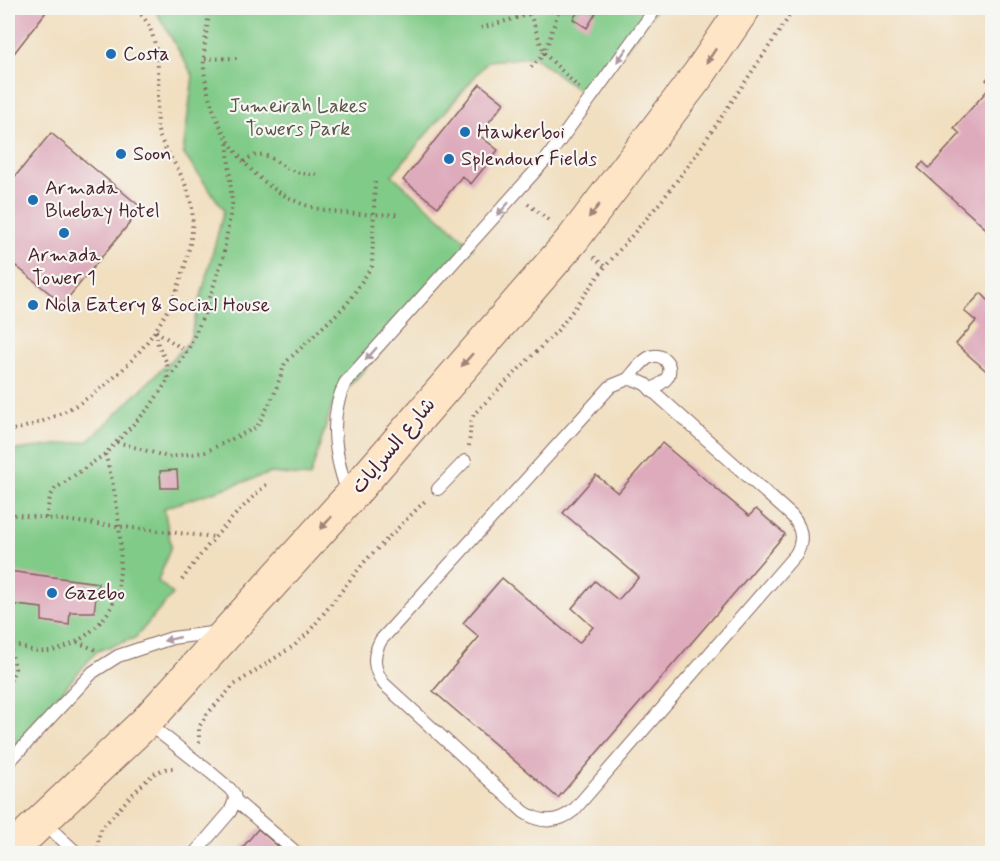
<svg xmlns="http://www.w3.org/2000/svg" width="1000" height="861" font-family="Mynerve,'Playpen Sans Arabic',sans-serif">
	<style>
		.green { fill: #81cb88; stroke: #66755a; stroke-width: 1.5 }
		.building { fill: #deabbc }
		.lines { fill: none; stroke-linecap: round; stroke-linejoin: round }
		.lane-casing { stroke: #84625f; stroke-width: 14 }
		.secondary-casing { stroke: #84625f; stroke-width: 35 }
		.path { stroke: #84625f; stroke-width: 4; stroke-dasharray: 1.5 4.5; stroke-linecap: butt }
		.lane { stroke: #fff; stroke-width: 12 }
		.secondary { stroke: #fee5c5; stroke-width: 33 }
		.oneway { fill: #ae9aa0 }
		.oneway2 { fill: #a48278 }
		.poi-dot { fill: #1f6fb2; stroke: #f6f6f2; stroke-width: 2 }
		.labels { text-anchor: middle; dominant-baseline: central; stroke-width: 4.5; stroke-linejoin: round; paint-order: stroke }
		.poi-label { font-size: 20px; fill: #4a1f2b; stroke: #f6f6f2; text-anchor: start }
		.park-label { font-size: 20px; fill: #5a5347; stroke: #f6f6f2 }
		.street-label { font-size: 20px; fill: #4a1f2b; stroke: #f6f6f2 }
	</style>
	<rect width="100%" height="100%" fill="#f6f6f2"/>
	<filter id="ink" filterUnits="userSpaceOnUse"><feTurbulence type="fractalNoise" baseFrequency=".0167" numOctaves="2"/><feDisplacementMap in="SourceGraphic" scale="12" xChannelSelector="R" yChannelSelector="G"/><feConvolveMatrix kernelMatrix="1 2 1 2 8 2 1 2 1" color-interpolation-filters="sRGB"/></filter>
	<filter id="wash" filterUnits="userSpaceOnUse"><feTurbulence type="fractalNoise" baseFrequency=".008" numOctaves="4" result="noise"/><feDisplacementMap in="SourceGraphic" scale="24" xChannelSelector="R" yChannelSelector="G"/><feGaussianBlur stdDeviation="1.35" result="paint"/><feColorMatrix in="noise" values="0 0 0 0 0 0 0 0 0 0 0 0 0 0 0 0 0 1.4 0 .05"/><feComposite in="paint" operator="in"/></filter>
	<g filter="url(#wash)">
		<rect width="100%" height="100%" fill="#f1dfc0"/>
		<!-- green -->
		<polygon class="green" points="158,8 657,8 588,97 534,57 488,61 392,175 473,247 332,406 310,477 271,473 164,508 171,546 158,581 173,594 135,638 97,651 8,754 8,451 89,441 189,342 224,210 183,153 193,76 156,11"/>
		<g id="blocks">
			<!-- building -->
			<g class="building">
				<polygon points="8,8 49,8 8,61"/>
				<polygon points="580,8 587,8 596,13 587,28 573,19"/>
				<polygon points="992,73 992,234 918,168 923,162 929,168 960,134 954,128 992,85 986,80"/>
				<polygon points="480,84 504,103 479,135 498,150 471,184 462,176 438,207 403,180"/>
				<polygon points="51,133 142,208 63,304 16,266 8,276 8,185"/>
				<polygon points="981,293 990,302 992,299 992,376 956,344 976,321 964,311"/>
				<polygon points="662,443 749,516 756,509 785,534 558,798 433,691 479,637 463,623 502,578 579,643 593,627 572,608 595,581 618,600 639,577 563,513 596,475 618,493"/>
				<polygon points="177,470 178,488 161,488 160,471"/>
				<polygon points="8,571 98,583 94,612 70,612 69,625 42,621 42,608 8,604"/>
				<polygon points="258,829 287,854 237,854"/>
			</g>
		</g>
	</g>
	<g filter="url(#ink)">
		<use href="#blocks" fill-opacity="0" stroke="#84625f" stroke-width="1.5"/>
		<g class="lines">
			<defs>
				<g id="lane">
					<path d="M 628,379 L 636,380 L 645,384 L 792,516 C 802,528 804,540 796,554 L 574,810 C 558,823 541,824 524,812 L 384,684 C 373,669 372,656 381,640 L 611,386 Z"/>
					<path d="M 628,379 C 634,372 640,363 648,358 C 661,350 675,365 667,378 C 663,383 657,386 651,390"/>
					<polyline points="438,489 465,461"/>
					<path d="M 348,493 C 335,458 328,418 345,383 L 548,157 L 656,8"/>
					<polyline points="146,722 210,772 230,789 234,794 235,800 230,812 194,854"/>
					<polyline points="8,763 93,672 118,656 172,638 219,632"/>
					<polyline points="235,800 298,854"/>
					<polyline points="43,822 78,854"/>
				</g>
				<polyline id="secondary" points="8,853 146,722 349,498 573,239 699,74 744,8"/>
			</defs>
			<!-- lane casing -->
			<use href="#lane" class="lane-casing"/>
			<!-- secondary casing -->
			<use href="#secondary" class="secondary-casing"/>
			<!-- path -->
			<g class="path">
				<path d="M 209,8 C 208,29 201,55 205,76 C 212,130 249,182 300,203 C 328,215 370,215 400,214"/>
				<polyline points="528,8 544,53 579,88"/>
				<polyline points="481,28 530,14"/>
				<polyline points="205,59 239,58"/>
				<path d="M 531,67 C 550,54 551,27 560,8"/>
				<path d="M 244,162 C 265,144 274,164 293,171 C 301,174 309,174 318,174"/>
				<polyline points="528,204 551,222"/>
				<polyline points="594,257 605,267"/>
				<polyline points="156,331 158,345 167,363 168,380"/>
				<polyline points="156,331 187,352"/>
				<path d="M 8,431 C 93,415 169,341 187,257 C 191,241 194,225 192,208 C 189,190 181,173 171,158 C 165,147 158,137 157,125 C 156,114 158,104 158,93 C 159,72 158,46 149,26 C 146,20 140,13 136,8"/>
				<polyline points="117,442 168,457 205,452 257,427 274,395 285,363 347,304 372,266 375,179"/>
				<polyline points="469,446 471,422 474,414 559,329 605,267 663,199 693,159 795,8"/>
				<polyline points="8,514 214,537"/>
				<polyline points="46,518 50,497 55,489 105,454 149,408 187,352 205,312 223,257 232,204 227,139"/>
				<path d="M 182,580 C 207,544 235,513 268,483"/>
				<path d="M 8,640 C 26,652 48,655 68,646 C 84,639 99,626 109,611 C 131,576 117,492 105,454"/>
				<polyline points="77,642 96,650"/>
				<polyline points="8,686 15,669 9,642"/>
				<polyline points="199,743 199,727 207,714 234,685 295,645 309,632 366,560 427,499"/>
				<path d="M 98,854 C 97,845 98,838 101,830 C 106,822 146,779 154,774 C 161,769 168,768 177,768"/>
			</g>
			<!-- lane -->
			<use href="#lane" class="lane"/>
			<!-- secondary -->
			<use href="#secondary" class="secondary"/>
		</g>
		<!-- one-way arrows -->
		<defs><path id="oneway-solid" d="M-6-.8H1V-3.2L6.5 0L1 3.2V.8H-6Z" transform="scale(1.5)"/></defs>
		<g class="oneway">
			<use href="#oneway-solid" transform="translate(622 55) rotate(126)"/>
			<use href="#oneway-solid" transform="translate(503 209) rotate(132)"/>
			<use href="#oneway-solid" transform="translate(371 354) rotate(132)"/>
			<use href="#oneway-solid" transform="translate(172 639) rotate(167)"/>
		</g>
		<g class="oneway2">
			<use href="#oneway-solid" transform="translate(711 56) rotate(124)"/>
			<use href="#oneway-solid" transform="translate(594 211) rotate(129)"/>
			<use href="#oneway-solid" transform="translate(467 360) rotate(131)"/>
			<use href="#oneway-solid" transform="translate(326 523) rotate(132)"/>
		</g>
	</g>
	<!-- markers -->
	<g class="poi-dot">
		<circle cx="111" cy="54" r="6"/>
		<circle cx="465" cy="132" r="6"/>
		<circle cx="121" cy="154" r="6"/>
		<circle cx="449" cy="159" r="6"/>
		<circle cx="33" cy="200" r="6"/>
		<circle cx="64" cy="233" r="6"/>
		<circle cx="33" cy="305" r="6"/>
		<circle cx="52" cy="593" r="6"/>
	</g>
	<g class="labels">
		<!-- poi labels -->
		<g class="poi-label">
			<text x="123" y="54">Costa</text>
			<text x="477" y="132">Hawkerboi</text>
			<text x="133" y="154">Soon</text>
			<text x="461" y="159">Splendour Fields</text>
			<text x="45" y="188">Armada<tspan x="45" dy="23">Bluebay Hotel</tspan></text>
			<text x="64" y="255" text-anchor="middle">Armada<tspan x="64" dy="23">Tower 1</tspan></text>
			<text x="45" y="305">Nola Eatery &amp; Social House</text>
			<text x="64" y="593">Gazebo</text>
		</g>
		<!-- park labels -->
		<g class="park-label">
			<text x="298" y="106">Jumeirah Lakes<tspan x="298" dy="23">Towers Park</tspan></text>
		</g>
		<!-- street labels -->
		<g class="street-label">
			<text transform="translate(394 446) rotate(-50)">شارع السرايات</text>
		</g>
	</g>
	<!-- margin -->
	<rect width="1000" height="861" fill="none" stroke="#f6f6f2" stroke-width="30"/>
</svg>
